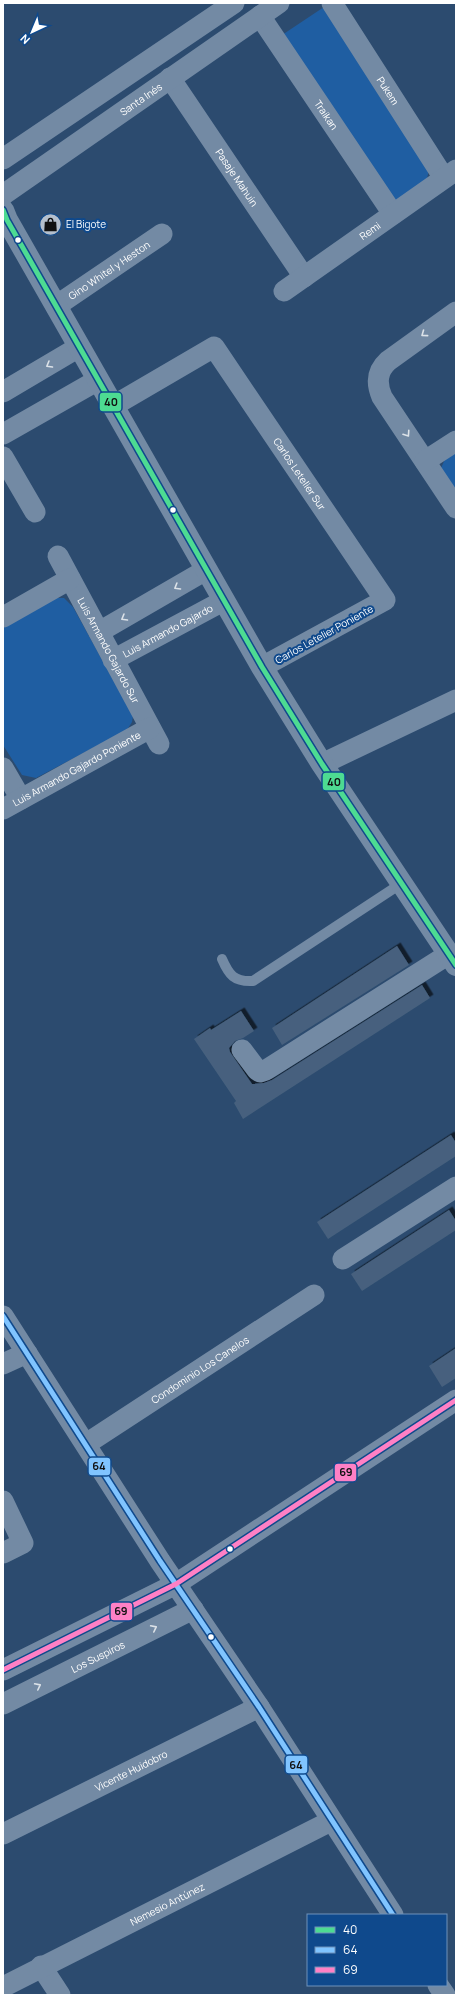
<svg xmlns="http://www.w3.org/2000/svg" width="459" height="1998" font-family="Manrope,sans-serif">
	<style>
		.green { fill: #1f5ea2 }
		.building { fill: #47617e; filter: url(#shadow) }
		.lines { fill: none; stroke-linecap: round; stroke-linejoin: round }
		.service { stroke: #738aa4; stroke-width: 10 }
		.minor { stroke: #738aa4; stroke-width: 21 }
		.tertiary { stroke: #738aa4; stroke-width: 22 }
		.bus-1-casing { stroke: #0f498c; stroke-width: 8 }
		.bus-2-casing { stroke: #0f498c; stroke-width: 8 }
		.bus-3-casing { stroke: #0f498c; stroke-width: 8 }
		.bus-1 { stroke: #4ddb92; stroke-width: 5 }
		.bus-2 { stroke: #80c4ff; stroke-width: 5 }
		.bus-3 { stroke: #ff80c5; stroke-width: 5 }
		.oneway { stroke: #dce2e8 }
		.bus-dot { fill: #fff; stroke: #0f498c; stroke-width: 1.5 }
		.labels { text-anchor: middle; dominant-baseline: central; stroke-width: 4; stroke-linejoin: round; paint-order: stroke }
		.street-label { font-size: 10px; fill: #fff; stroke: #0f498c }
		.poi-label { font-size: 10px; fill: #fff; stroke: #0f498c; text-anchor: start }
		.line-badge { stroke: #0f498c; stroke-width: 1.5 }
		.pale-badge-label { font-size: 11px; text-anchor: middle; font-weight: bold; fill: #111 }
	</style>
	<defs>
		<filter id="shadow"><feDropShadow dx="3.5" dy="-3.5" stdDeviation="0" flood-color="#0009"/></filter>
	</defs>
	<rect width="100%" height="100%" fill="#2c4b6f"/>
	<!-- green -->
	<g class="green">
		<polygon points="327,5 429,169 427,179 396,202 282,35"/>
		<polygon points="456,451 456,491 441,468 446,457"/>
		<polygon points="53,598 64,598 73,607 133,716 132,722 127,730 36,778 22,775 3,745 3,627"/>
	</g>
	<!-- building -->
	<g class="building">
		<polygon points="397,946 409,965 282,1045 272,1028"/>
		<polygon points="422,985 430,998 243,1119 234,1103 236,1101 194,1039 210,1028 211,1030 241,1011 254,1031 243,1038 235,1041 229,1048 230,1052 252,1084 264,1083 272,1080"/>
		<polygon points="451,1135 456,1143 456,1156 328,1239 317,1222"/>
		<polygon points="449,1210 456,1221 456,1230 362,1291 351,1274"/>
		<polygon points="456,1348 456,1378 442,1387 429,1366"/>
	</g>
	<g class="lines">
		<!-- service -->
		<path class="service" d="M 222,959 C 229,975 234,982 253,981 L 402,883"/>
		<!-- minor -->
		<g class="minor">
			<path id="s1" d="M 332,3 L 444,178"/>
			<path id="s2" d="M 260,16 L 393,214"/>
			<path id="s3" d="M 170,78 L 304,277"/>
			<polyline points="3,159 234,3"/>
			<path id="s4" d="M 3,195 L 279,3"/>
			<path id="s5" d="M 284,291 L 456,170"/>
			<path id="s6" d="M 56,306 L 162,234"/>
			<path d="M 456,312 L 388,361 C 377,371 376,383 382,397 L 456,508"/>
			<polyline points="3,392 79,347"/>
			<path id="s7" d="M 113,406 L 214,347 L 385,600 L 262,667"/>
			<polyline points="3,434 98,380"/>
			<polyline points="3,457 35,512"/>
			<polyline points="425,461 456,441"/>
			<path id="s8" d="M 58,556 L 159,744"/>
			<polyline points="3,617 70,579"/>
			<polyline points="99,632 206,570"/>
			<path id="s9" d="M 113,660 L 223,601"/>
			<polyline points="322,764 456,700"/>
			<polyline points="3,768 21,799"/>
			<path id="s10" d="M 3,809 L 150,728"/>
			<polyline points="242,1050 257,1070 260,1072 266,1070 449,954"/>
			<polyline points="343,1259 456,1187"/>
			<polyline points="3,1316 160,1561 259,1707 393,1915"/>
			<polyline points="3,1364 27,1353"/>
			<path id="s11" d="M 86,1444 L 314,1295"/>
			<polyline points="3,1501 23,1543 3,1553"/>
			<polyline points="3,1670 176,1584 456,1400"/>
			<path id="s12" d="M 3,1704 L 193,1609"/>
			<path id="s13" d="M 3,1834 L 259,1707"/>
			<polyline points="41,1966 60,1995"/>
			<polyline points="438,1985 445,1995"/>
			<path id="s14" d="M 3,1987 L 331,1821"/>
		</g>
		<!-- tertiary -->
		<polyline class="tertiary" points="3,210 7,220 262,667 322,764 456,965"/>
		<defs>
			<polyline id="bus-1" points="3,210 7,220 262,667 322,764 456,965"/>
			<polyline id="bus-2" points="3,1316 160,1561 259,1707 393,1915"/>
			<polyline id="bus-3" points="3,1670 176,1584 456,1400"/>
		</defs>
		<!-- bus-1 casing -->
		<use href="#bus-1" class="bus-1-casing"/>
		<!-- bus-2 casing -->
		<use href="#bus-2" class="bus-2-casing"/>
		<!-- bus-3 casing -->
		<use href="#bus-3" class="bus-3-casing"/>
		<!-- bus-1 -->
		<use href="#bus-1" class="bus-1"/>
		<!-- bus-2 -->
		<use href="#bus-2" class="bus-2"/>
		<!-- bus-3 -->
		<use href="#bus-3" class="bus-3"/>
	</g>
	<!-- one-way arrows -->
	<defs><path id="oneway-chevron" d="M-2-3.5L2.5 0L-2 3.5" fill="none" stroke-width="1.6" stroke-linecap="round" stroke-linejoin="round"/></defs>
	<g class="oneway">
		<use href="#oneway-chevron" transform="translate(424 334) rotate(144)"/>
		<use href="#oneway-chevron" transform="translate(49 365) rotate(150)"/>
		<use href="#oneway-chevron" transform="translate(407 434) rotate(56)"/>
		<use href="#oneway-chevron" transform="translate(177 587) rotate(149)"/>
		<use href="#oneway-chevron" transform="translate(124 618) rotate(150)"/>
		<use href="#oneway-chevron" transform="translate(154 1628) rotate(-27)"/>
		<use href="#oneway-chevron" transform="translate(38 1686) rotate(-27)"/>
	</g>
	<!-- icons -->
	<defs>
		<symbol id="shop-disc" viewBox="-11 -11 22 22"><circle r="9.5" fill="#b5c0cd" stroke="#0f498c"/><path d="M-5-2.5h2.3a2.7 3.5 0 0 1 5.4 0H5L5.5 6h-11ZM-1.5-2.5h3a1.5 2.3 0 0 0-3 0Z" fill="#111"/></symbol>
	</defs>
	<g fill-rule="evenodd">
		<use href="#shop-disc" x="38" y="212" width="25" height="25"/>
	</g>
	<!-- markers -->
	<g class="bus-dot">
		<circle cx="18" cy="240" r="3.5"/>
		<circle cx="173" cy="510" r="3.5"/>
		<circle cx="230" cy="1549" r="3.5"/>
		<circle cx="211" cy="1637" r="3.5"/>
	</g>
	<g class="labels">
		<!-- street labels -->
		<g class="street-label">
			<text stroke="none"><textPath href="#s1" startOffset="104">Pukem</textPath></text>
			<text stroke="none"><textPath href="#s4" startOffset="168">Santa Inés</textPath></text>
			<text stroke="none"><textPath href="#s2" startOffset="119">Traikan</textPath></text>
			<text stroke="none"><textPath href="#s3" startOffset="120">Pasaje Mahuin</textPath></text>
			<text stroke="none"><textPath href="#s5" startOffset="105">Remi</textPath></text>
			<text stroke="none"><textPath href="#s6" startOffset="64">Gino Whitel y Heston</textPath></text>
			<text stroke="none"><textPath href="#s7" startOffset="270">Carlos Letelier Sur</textPath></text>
			<text stroke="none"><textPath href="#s9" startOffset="62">Luis Armando Gajardo</textPath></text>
			<text transform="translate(324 634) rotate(-29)">Carlos Letelier Poniente</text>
			<text stroke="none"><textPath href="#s8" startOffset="107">Luis Armando Gajardo Sur</textPath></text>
			<text stroke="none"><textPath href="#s10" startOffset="84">Luis Armando Gajardo Poniente</textPath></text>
			<text stroke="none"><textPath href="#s11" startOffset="136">Condominio Los Canelos</textPath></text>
			<text stroke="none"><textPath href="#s12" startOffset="106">Los Suspiros</textPath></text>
			<text stroke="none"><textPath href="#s13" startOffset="143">Vicente Huidobro</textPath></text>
			<text stroke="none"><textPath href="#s14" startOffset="184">Nemesio Antúnez</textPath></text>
		</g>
		<!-- poi labels -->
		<g class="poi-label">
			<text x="66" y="224">El Bigote</text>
		</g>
	</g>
	<g class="line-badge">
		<rect x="99" y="392" width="23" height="20" rx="4" fill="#4ddb92"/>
		<rect x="322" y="772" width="23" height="19" rx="4" fill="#4ddb92"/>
		<rect x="88" y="1457" width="23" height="19" rx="4" fill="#80c4ff"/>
		<rect x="334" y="1463" width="23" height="19" rx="4" fill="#ff80c5"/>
		<rect x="110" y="1602" width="23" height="19" rx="4" fill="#ff80c5"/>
		<rect x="285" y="1755" width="23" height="19" rx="4" fill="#80c4ff"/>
	</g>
	<g class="pale-badge-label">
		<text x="111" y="406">40</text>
		<text x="334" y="786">40</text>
		<text x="99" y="1470">64</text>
		<text x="346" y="1476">69</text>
		<text x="121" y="1615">69</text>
		<text x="296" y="1769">64</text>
	</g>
	<!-- border -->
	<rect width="459" height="1998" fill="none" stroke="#ffffff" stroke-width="8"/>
	<!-- legend -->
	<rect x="307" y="1914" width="140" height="72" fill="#0f498c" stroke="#6f92ba"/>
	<rect x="315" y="1927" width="20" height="6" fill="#4ddb92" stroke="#6f92ba"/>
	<text x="343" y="1934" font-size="12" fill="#ffffff">40</text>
	<rect x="315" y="1947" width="20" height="6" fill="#80c4ff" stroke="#6f92ba"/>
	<text x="343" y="1954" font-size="12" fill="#ffffff">64</text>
	<rect x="315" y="1967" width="20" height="6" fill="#ff80c5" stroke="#6f92ba"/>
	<text x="343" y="1974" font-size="12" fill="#ffffff">69</text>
	<!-- north arrow -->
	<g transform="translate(32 32) rotate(224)" stroke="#0f498c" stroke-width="3" paint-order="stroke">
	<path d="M0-3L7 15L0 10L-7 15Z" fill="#ffffff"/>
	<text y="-6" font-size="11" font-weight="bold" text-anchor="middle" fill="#ffffff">N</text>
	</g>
</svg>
